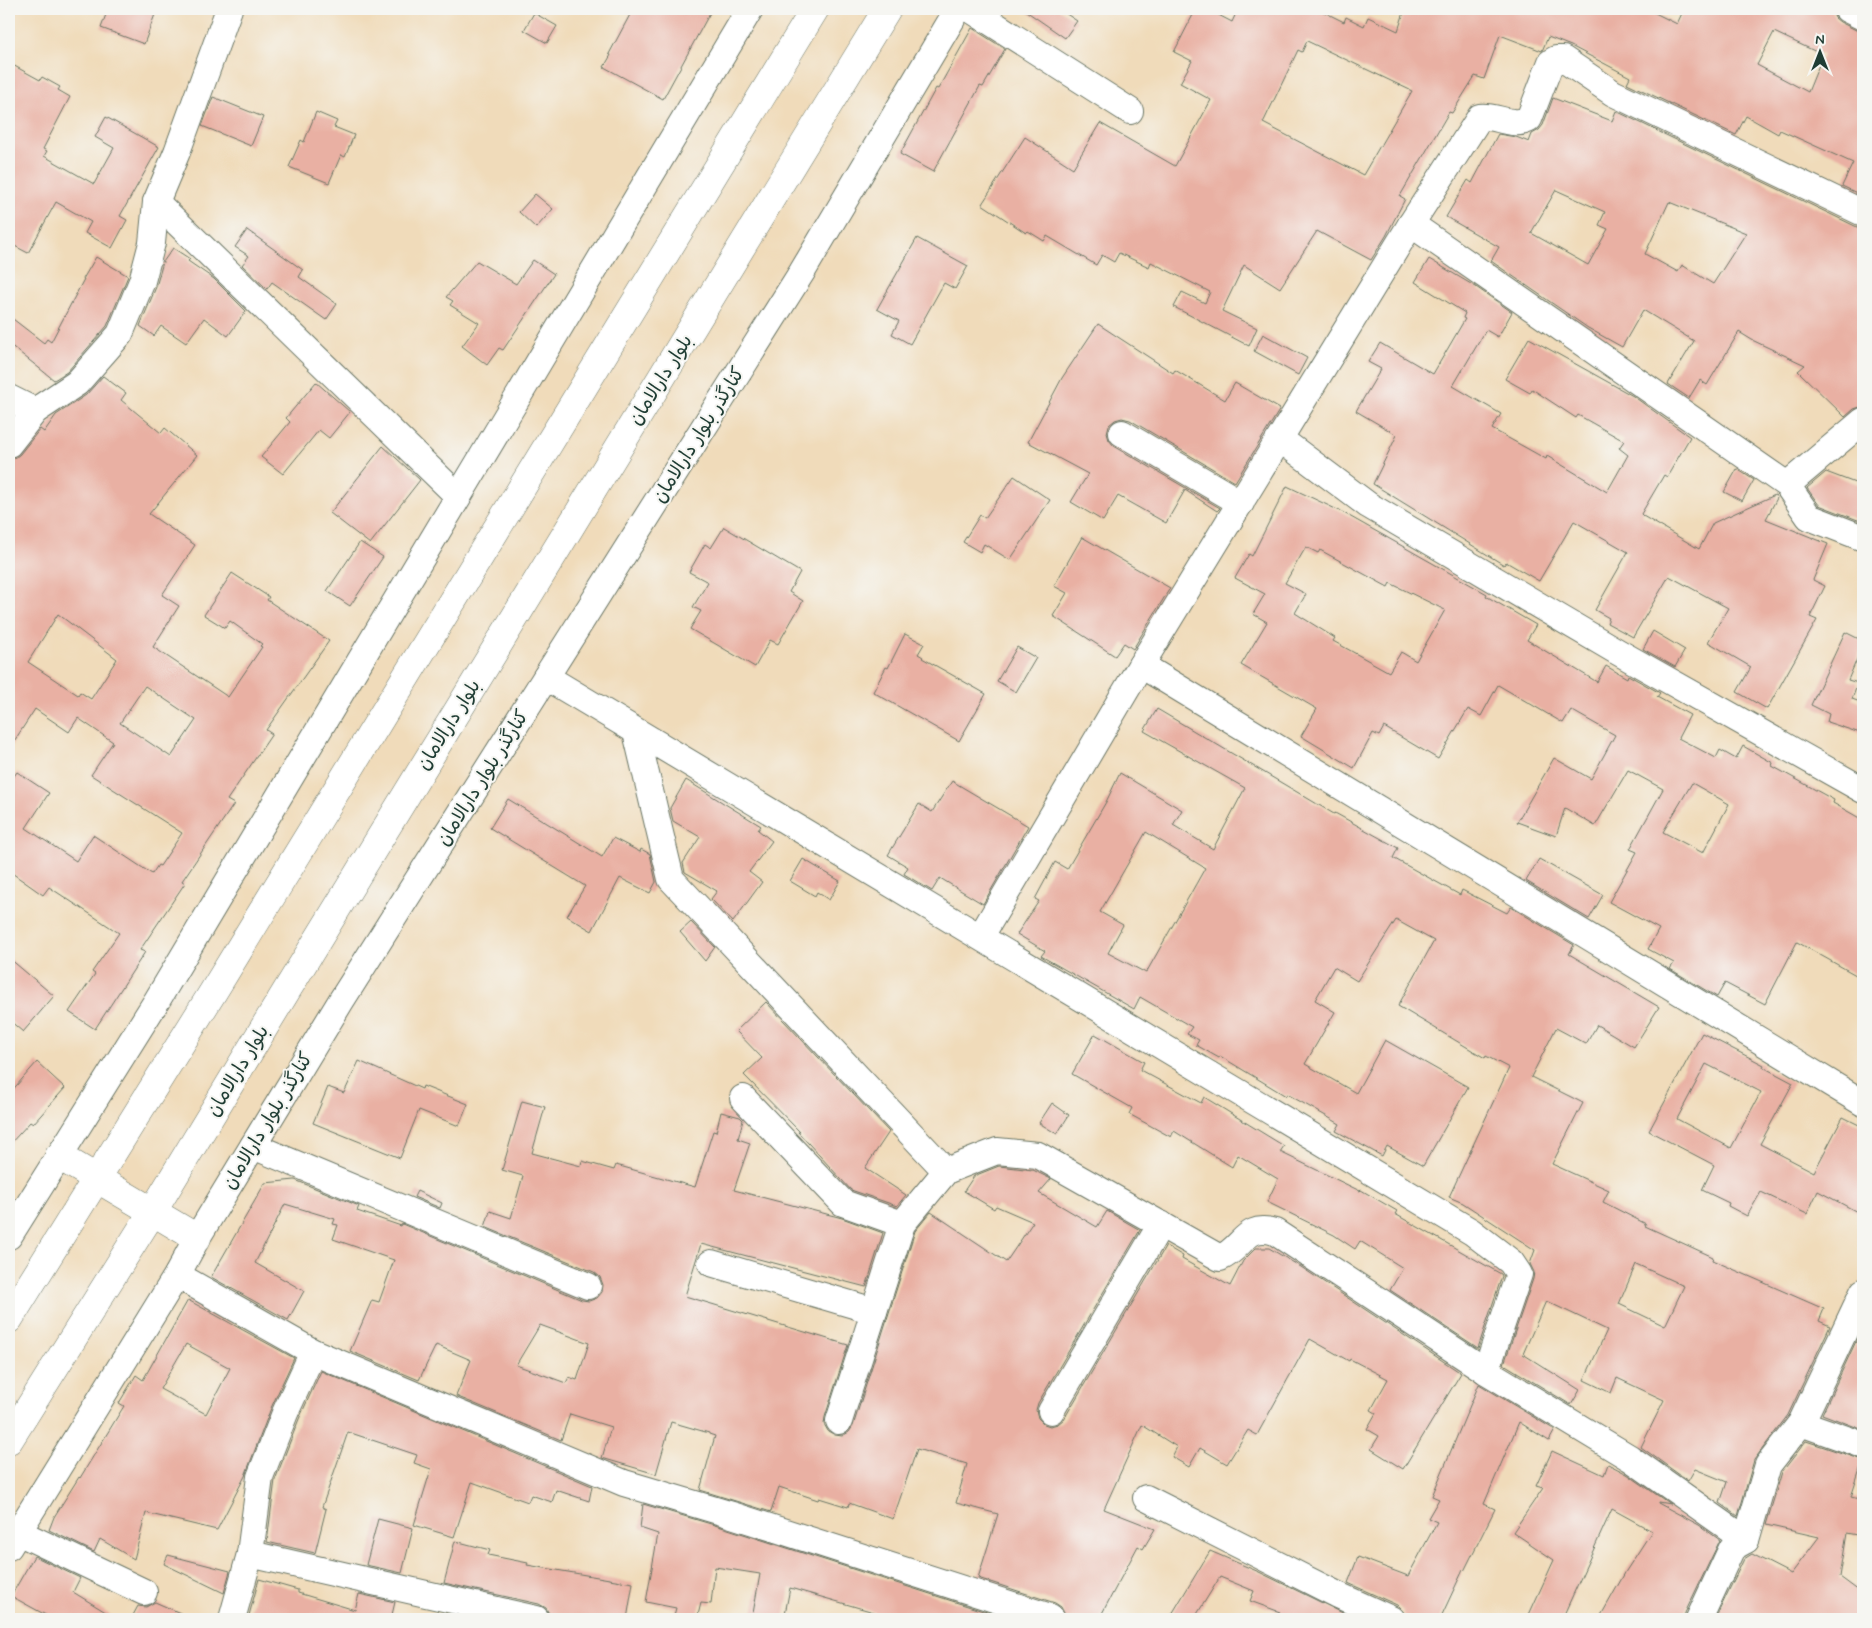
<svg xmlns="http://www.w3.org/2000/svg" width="1872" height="1628" font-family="Mynerve,'Playpen Sans Arabic',sans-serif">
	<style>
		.building { fill: #e9b0a3; fill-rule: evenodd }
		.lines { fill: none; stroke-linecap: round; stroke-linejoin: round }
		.minor-casing { stroke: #687463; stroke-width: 28 }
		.major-casing { stroke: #687463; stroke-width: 29 }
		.minor { stroke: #fff; stroke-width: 26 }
		.major { stroke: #fff; stroke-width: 28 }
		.labels { text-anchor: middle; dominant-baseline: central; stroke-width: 4; stroke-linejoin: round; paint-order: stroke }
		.street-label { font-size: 19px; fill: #1f3d34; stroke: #f6f6f2 }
	</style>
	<rect width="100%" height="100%" fill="#f6f6f2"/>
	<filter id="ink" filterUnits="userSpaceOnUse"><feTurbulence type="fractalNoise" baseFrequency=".02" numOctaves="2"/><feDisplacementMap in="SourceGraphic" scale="10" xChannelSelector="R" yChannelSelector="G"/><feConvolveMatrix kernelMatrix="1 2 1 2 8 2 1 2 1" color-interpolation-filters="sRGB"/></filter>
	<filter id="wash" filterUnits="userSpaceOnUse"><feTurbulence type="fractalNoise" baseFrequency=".0096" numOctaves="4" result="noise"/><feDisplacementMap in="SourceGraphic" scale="20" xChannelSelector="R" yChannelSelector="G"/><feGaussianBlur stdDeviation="1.12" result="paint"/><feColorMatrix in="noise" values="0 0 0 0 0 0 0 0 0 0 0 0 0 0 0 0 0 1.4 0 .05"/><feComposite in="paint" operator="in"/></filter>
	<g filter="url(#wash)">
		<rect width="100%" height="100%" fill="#f0dbba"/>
		<g id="blocks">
			<!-- building -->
			<g class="building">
				<polygon points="108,9 157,9 144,44 101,28"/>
				<polygon points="633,9 712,9 663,99 604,67 611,55 609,54"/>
				<polygon points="1023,9 1059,9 1077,21 1065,38"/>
				<path d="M 1196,9 L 1207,9 L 1232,22 L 1238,9 L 1318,9 L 1344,22 L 1346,17 L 1364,26 L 1368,17 L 1398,31 L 1405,9 L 1647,9 L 1677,24 L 1684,9 L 1831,9 L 1835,18 L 1840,22 L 1856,30 L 1863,32 L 1863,196 L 1842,186 L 1853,163 L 1780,130 L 1778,134 L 1746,116 L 1736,135 L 1627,83 L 1630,77 L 1571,46 L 1548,37 L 1542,51 L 1500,35 L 1484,79 L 1475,76 L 1452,113 L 1449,112 L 1400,196 L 1405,199 L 1386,236 L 1371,260 L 1317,231 L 1280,288 L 1244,265 L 1222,311 L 1257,328 L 1249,346 L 1174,307 L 1182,292 L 1205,303 L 1210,292 L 1151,262 L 1149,267 L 1119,253 L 1114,262 L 1102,255 L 1096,265 L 1047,236 L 1044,241 L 1028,231 L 1026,233 L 982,204 L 1025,137 L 1073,168 L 1100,123 L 1175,166 L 1211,100 L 1180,83 L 1192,61 L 1174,52 ZM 1774,32 L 1823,55 L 1808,92 L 1757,65 ZM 1307,41 L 1412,91 L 1363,175 L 1263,123 L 1298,50 L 1302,52 Z"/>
				<polygon points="534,13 557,26 547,43 524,30"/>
				<polygon points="972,28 1005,49 983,87 980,86 933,172 900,154 936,88 938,89"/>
				<polygon points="9,63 40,80 42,77 60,87 58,90 70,97 43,149 47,151 44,156 94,184 114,148 95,137 106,117 159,147 120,216 127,220 112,248 85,233 91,222 56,202 28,253 9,243"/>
				<polygon points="213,97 263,117 251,146 202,126"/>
				<path d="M 1553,98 L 1612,121 L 1616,111 L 1857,227 L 1863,228 L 1863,406 L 1854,409 L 1845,417 L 1798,371 L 1805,365 L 1752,340 L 1739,332 L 1707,385 L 1700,380 L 1689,398 L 1668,384 L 1694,341 L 1643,310 L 1622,347 L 1588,328 L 1491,261 L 1499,247 L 1446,217 L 1468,180 L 1472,183 L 1498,134 L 1516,137 L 1529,142 L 1532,134 L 1539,130 L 1543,125 ZM 1556,190 L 1605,212 L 1599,225 L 1608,229 L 1588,265 L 1531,233 ZM 1669,202 L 1746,233 L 1713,284 L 1682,265 L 1678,272 L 1645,254 Z"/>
				<polygon points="316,112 337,121 334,127 354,135 345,157 341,155 329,183 289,167 301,140 304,142"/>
				<polygon points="535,194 553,209 536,228 519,212"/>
				<polygon points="247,230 303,270 299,277 337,304 326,320 272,282 267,289 242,265 249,256 235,247"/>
				<polygon points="917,238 968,266 955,289 944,283 910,344 892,334 899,321 877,309"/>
				<polygon points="173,248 190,259 188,261 214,279 246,311 228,336 204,318 186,343 161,326 154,336 140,326 156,287 163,262"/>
				<polygon points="96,257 128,276 107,326 67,372 54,380 9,344 9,316 44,343 47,339 51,342 84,279 83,279"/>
				<polygon points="1429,259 1476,287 1512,312 1498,337 1486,330 1453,386 1501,414 1492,429 1546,459 1547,456 1607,492 1628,455 1619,448 1624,441 1578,415 1576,418 1532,389 1530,393 1505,379 1529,338 1633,396 1690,437 1667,477 1664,475 1641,514 1643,516 1699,549 1713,523 1775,495 1777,498 1766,519 1828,544 1813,580 1825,586 1810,617 1817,620 1767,709 1737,692 1751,667 1708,642 1728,608 1669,576 1633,637 1607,623 1609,618 1595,610 1628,552 1574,521 1539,581 1506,562 1504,565 1373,484 1397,435 1356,411 1381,369 1368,362 1380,343 1433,374 1465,319 1463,318 1465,313 1415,282"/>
				<polygon points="533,260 554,274 503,350 499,348 487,365 462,346 479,323 450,305 453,301 446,297 477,261 516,284"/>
				<polygon points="1098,324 1173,373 1175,370 1225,400 1235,383 1280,409 1235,482 1130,420 1122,418 1115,420 1109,425 1107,433 1109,440 1114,446 1220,508 1217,511 1185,490 1166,523 1118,496 1103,521 1071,502 1088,474 1028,442 1062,378"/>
				<polygon points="1263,334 1307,358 1298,375 1254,351"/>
				<path d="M 103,376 L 126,393 L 121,400 L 161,433 L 165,428 L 197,455 L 149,514 L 195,545 L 162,595 L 179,606 L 153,647 L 228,697 L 262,647 L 260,646 L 262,644 L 230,621 L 225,628 L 204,615 L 232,573 L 269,597 L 267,600 L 329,641 L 266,730 L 272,734 L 227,800 L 234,804 L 182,881 L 185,883 L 140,950 L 145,952 L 95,1029 L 69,1012 L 95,974 L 92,972 L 119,933 L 49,887 L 43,895 L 9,871 L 9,783 L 17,772 L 49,793 L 26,828 L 76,861 L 93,835 L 152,874 L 158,865 L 160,866 L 182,833 L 91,775 L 113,742 L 78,718 L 69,732 L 35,709 L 9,749 L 9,459 L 15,458 L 20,454 L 40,429 L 44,432 L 56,415 L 86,395 ZM 58,614 L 117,659 L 91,699 L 80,692 L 78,695 L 28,662 ZM 145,686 L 196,720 L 171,757 L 120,723 Z"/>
				<polygon points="316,382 350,412 329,438 319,430 283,474 261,457 290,422 286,418"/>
				<polygon points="383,446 420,480 370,544 330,513"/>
				<polygon points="1737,469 1754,480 1742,501 1724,492"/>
				<polygon points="1826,472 1863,486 1863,522 1819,505 1807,488"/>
				<polygon points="1014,476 1050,500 1010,560 984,544 980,552 963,542 980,515 985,518"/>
				<path d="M 1287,486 L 1342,512 L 1487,594 L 1486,596 L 1536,625 L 1527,640 L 1597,682 L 1606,666 L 1627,678 L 1628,675 L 1660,693 L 1657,697 L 1690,715 L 1678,738 L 1716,758 L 1720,750 L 1736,759 L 1743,746 L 1773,763 L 1772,766 L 1834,800 L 1833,803 L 1863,820 L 1863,979 L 1797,942 L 1765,1004 L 1725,983 L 1717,997 L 1670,969 L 1674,963 L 1648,949 L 1659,929 L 1609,902 L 1637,852 L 1630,849 L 1663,789 L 1628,770 L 1595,826 L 1565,808 L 1556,836 L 1517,822 L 1554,758 L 1591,779 L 1615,735 L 1571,710 L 1563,723 L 1498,685 L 1481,716 L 1468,709 L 1438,759 L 1384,727 L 1379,736 L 1373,733 L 1354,768 L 1301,736 L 1317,709 L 1241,665 L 1267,622 L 1253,614 L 1265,594 L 1235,578 L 1249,554 L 1252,556 ZM 1306,547 L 1318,553 L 1320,550 L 1388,587 L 1390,583 L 1445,610 L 1416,661 L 1401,652 L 1389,672 L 1333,641 L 1335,638 L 1295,613 L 1306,594 L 1285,583 ZM 1692,783 L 1729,804 L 1703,853 L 1663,832 Z"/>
				<polygon points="724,527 800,572 789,592 803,601 778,644 770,640 755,667 690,629 701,611 693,607 708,582 689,572 705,544 711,548"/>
				<polygon points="1082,537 1170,588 1133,649 1124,643 1115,656 1053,616 1067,593 1054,586"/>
				<polygon points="360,542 383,557 350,606 327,591"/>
				<polygon points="1653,631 1685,650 1675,667 1643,649"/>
				<polygon points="1845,632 1863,641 1863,645 1848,680 1858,683 1852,699 1863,703 1863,734 1827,722 1829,714 1811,705"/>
				<polygon points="905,634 924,644 918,654 923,657 922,658 986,694 959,741 873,692 886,667 888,668"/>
				<polygon points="1017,647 1036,658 1016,692 997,681"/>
				<path d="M 1157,709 L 1334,814 L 1335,813 L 1398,848 L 1393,858 L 1460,895 L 1462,890 L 1507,913 L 1511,907 L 1574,945 L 1569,954 L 1659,1007 L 1634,1047 L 1597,1025 L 1586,1044 L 1556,1028 L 1531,1077 L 1583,1103 L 1552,1164 L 1609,1190 L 1603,1202 L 1646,1224 L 1645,1226 L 1713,1257 L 1712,1260 L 1824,1309 L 1819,1321 L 1830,1326 L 1788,1415 L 1754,1460 L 1738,1516 L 1720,1503 L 1727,1482 L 1695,1469 L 1688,1481 L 1641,1447 L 1664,1400 L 1617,1378 L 1611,1393 L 1584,1380 L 1607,1330 L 1546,1301 L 1523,1354 L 1580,1390 L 1571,1405 L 1504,1364 L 1533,1279 L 1534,1272 L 1530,1264 L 1535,1250 L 1463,1203 L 1449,1197 L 1509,1068 L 1486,1056 L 1485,1058 L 1398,1006 L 1434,941 L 1396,920 L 1357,981 L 1334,967 L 1315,1000 L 1335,1012 L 1305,1064 L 1356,1093 L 1385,1040 L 1468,1087 L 1423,1166 L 1387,1146 L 1382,1156 L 1336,1131 L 1340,1124 L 1287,1094 L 1286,1096 L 1220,1056 L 1219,1058 L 1196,1045 L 1199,1040 L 1187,1034 L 1192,1027 L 1140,997 L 1134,1009 L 1041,956 L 1045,951 L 1017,934 L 1039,901 L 1035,899 L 1055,862 L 1067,869 L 1106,802 L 1120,773 L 1182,810 L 1173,825 L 1213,849 L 1245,788 L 1144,731 ZM 1146,832 L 1205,868 L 1146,973 L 1108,953 L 1123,925 L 1100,912 ZM 1636,1264 L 1684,1286 L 1665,1326 L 1619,1304 Z"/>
				<polygon points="686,780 761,826 758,830 772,841 749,872 762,882 733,922 711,899 717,891 685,872 683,863 700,837 673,821 670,808"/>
				<polygon points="952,781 1028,826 983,904 940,878 932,891 904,874 908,867 888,855 919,804 932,812"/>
				<polygon points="508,799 602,857 613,838 640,852 641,849 650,854 656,882 650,893 620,878 592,931 567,916 585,886 490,828"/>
				<polygon points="803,859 840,881 829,900 817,892 815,896 790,881"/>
				<polygon points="1539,859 1603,895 1589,919 1526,881"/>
				<polygon points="691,922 715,947 705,961 680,932"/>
				<polygon points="9,958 54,996 23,1032 9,1020"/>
				<polygon points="766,1002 889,1132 865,1168 906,1195 897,1206 851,1190 798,1132 800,1132 744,1075 762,1058 736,1031"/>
				<path d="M 1702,1033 L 1764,1065 L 1763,1067 L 1793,1083 L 1760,1144 L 1814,1172 L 1843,1117 L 1863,1127 L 1863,1215 L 1818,1191 L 1807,1214 L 1761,1192 L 1747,1216 L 1728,1206 L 1729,1203 L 1702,1190 L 1714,1165 L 1649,1131 ZM 1706,1064 L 1761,1092 L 1731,1148 L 1677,1119 Z"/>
				<polygon points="1095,1034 1144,1062 1140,1070 1201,1103 1204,1097 1284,1146 1280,1152 1360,1191 1361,1190 1397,1211 1395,1214 1501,1274 1502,1276 1478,1348 1390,1290 1403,1268 1360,1241 1355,1249 1334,1235 1267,1202 1278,1179 1238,1155 1232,1167 1174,1131 1171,1137 1129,1114 1132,1108 1072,1074"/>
				<polygon points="359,1061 422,1089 423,1086 468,1104 459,1126 419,1110 400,1158 313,1123 328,1087 344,1093"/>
				<polygon points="37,1062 65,1088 33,1124 30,1122 9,1145 9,1094"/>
				<path d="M 522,1101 L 545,1107 L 532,1153 L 581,1166 L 582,1161 L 614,1170 L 616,1165 L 695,1187 L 713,1131 L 716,1132 L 721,1112 L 740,1117 L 743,1120 L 738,1139 L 750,1143 L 734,1190 L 842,1218 L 883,1233 L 866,1287 L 701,1244 L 685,1296 L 848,1345 L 825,1417 L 824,1424 L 828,1431 L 835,1435 L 842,1436 L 849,1432 L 853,1426 L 915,1231 L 931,1212 L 1006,1262 L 1033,1222 L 996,1206 L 994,1209 L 964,1191 L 974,1176 L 999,1166 L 1033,1170 L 1051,1179 L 1039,1193 L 1097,1227 L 1107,1211 L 1140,1230 L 1038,1403 L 1036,1410 L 1038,1418 L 1044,1424 L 1050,1426 L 1058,1424 L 1064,1419 L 1166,1246 L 1183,1256 L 1182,1259 L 1230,1286 L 1243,1261 L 1256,1248 L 1269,1248 L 1301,1267 L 1461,1373 L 1403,1469 L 1371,1449 L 1379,1436 L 1367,1429 L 1376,1413 L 1371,1410 L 1388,1379 L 1350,1359 L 1349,1361 L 1310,1339 L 1257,1435 L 1248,1430 L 1227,1464 L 1200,1448 L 1189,1467 L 1172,1457 L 1177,1447 L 1142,1425 L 1104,1509 L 1155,1529 L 1143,1549 L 1138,1546 L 1099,1619 L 1064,1619 L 1064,1613 L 1061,1607 L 1055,1603 L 978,1578 L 998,1514 L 956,1503 L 967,1464 L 917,1449 L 893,1519 L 849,1503 L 848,1507 L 819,1498 L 818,1500 L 779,1487 L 771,1512 L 700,1490 L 715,1436 L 709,1434 L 709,1433 L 671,1422 L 656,1474 L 602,1458 L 611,1427 L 570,1414 L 561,1440 L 456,1396 L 471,1360 L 436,1345 L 419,1380 L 350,1351 L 372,1300 L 379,1302 L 394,1260 L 333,1239 L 338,1225 L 333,1224 L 335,1219 L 285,1204 L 255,1263 L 304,1291 L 288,1320 L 211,1277 L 265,1183 L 295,1180 L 359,1206 L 357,1211 L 401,1226 L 402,1224 L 582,1300 L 589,1301 L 597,1298 L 602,1292 L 603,1285 L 600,1277 L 594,1272 L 485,1227 L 490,1211 L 511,1218 L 523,1176 L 502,1170 ZM 540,1325 L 589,1343 L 577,1380 L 569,1377 L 566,1383 L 516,1365 Z"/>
				<polygon points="1052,1103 1069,1115 1057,1134 1039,1123"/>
				<polygon points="417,1191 442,1203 440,1208 414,1197"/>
				<path d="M 188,1300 L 294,1358 L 271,1408 L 245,1476 L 217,1530 L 146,1513 L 134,1559 L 100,1539 L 94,1552 L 49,1530 L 54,1517 L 79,1477 L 80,1478 L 124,1406 L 119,1403 L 136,1375 L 143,1380 ZM 186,1344 L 230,1368 L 206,1414 L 160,1389 Z"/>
				<polygon points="1858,1337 1863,1339 1863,1423 1861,1429 1822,1414"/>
				<polygon points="321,1371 592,1486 589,1501 556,1490 552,1502 531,1495 528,1502 472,1482 454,1537 414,1525 431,1469 414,1463 417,1455 348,1432 322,1507 326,1509 315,1553 267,1542 275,1480 299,1419"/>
				<polygon points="1479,1384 1555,1430 1549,1441 1519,1422 1484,1504 1495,1509 1464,1571 1463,1570 1440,1619 1406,1619 1403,1611 1397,1605 1348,1583 1358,1557 1408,1576 1437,1522 1428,1518 1439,1499 1432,1496"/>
				<polygon points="1806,1441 1863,1460 1851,1497 1863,1500 1863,1514 1858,1535 1847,1533 1840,1577 1863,1594 1863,1613 1858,1619 1715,1619 1744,1559 1752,1554 1791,1574 1819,1537 1766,1525 1782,1472"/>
				<polygon points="1552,1451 1604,1475 1608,1464 1627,1474 1670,1504 1658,1502 1658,1503 1699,1525 1720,1540 1685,1613 1684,1619 1599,1619 1626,1571 1652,1531 1612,1509 1562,1619 1527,1619 1554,1560 1513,1532 1543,1488 1536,1486"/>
				<polygon points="643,1504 728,1529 1008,1619 898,1619 790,1588 784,1619 752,1619 760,1574 715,1567 711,1604 701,1603 697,1619 673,1619 676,1608 646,1602 658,1534 640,1528"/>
				<polygon points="378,1519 413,1528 402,1573 366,1565"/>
				<polygon points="455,1541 490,1550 488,1555 528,1563 527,1565 633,1583 627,1619 551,1618 546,1608 539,1604 444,1583"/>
				<polygon points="1210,1551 1259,1572 1355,1619 1275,1619 1280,1612 1250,1601 1254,1591 1220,1577 1194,1619 1169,1619"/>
				<polygon points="168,1555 230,1571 224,1593 164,1564"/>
				<polygon points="34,1556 80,1578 73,1592 117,1619 53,1619 11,1596"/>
				<polygon points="259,1579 298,1590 298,1593 355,1610 359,1594 395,1602 391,1619 248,1619"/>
				<polygon points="155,1602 194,1619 131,1619 138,1606 146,1607"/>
			</g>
		</g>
	</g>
	<g filter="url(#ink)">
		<use href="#blocks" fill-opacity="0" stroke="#687463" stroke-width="1"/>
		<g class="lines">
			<defs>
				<g id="minor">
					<polyline points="970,9 1130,111"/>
					<polyline points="1847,9 1863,17"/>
					<polyline points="156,202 458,496"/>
					<polyline points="1411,224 1787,485 1809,517 1863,538"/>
					<polyline points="9,398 35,411"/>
					<polyline points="1122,433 1241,503"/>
					<polyline points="1280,439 1368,505 1618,652 1863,790"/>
					<polyline points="9,444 35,411 77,383 120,334 142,281 152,243 156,202 177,152 229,9"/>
					<polyline points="1787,485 1863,421"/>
					<polyline points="1141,665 1863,1103"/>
					<polyline points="546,677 1472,1232 1511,1262 1519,1274 1486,1371"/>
					<polyline points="636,732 671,879 946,1171"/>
					<path d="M 981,936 L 1141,665 L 1411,224 L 1480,117 C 1496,115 1514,128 1529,119 L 1551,62 L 1556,59 L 1563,59 L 1613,93 L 1863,213"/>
					<polyline points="743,1098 843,1203 902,1224"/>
					<polyline points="253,1146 588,1286"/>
					<polyline points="9,1236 156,1002 750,9"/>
					<polyline points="711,1263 874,1311"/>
					<polyline points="177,1275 313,1352 624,1483 732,1515 1050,1617"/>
					<polyline points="1051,1411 1161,1224"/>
					<path d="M 839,1421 L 902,1224 L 946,1171 L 997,1151 L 1038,1155 L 1220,1258 C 1244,1248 1244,1223 1275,1232 L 1486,1371 L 1630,1458 L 1746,1540"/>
					<polyline points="1801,1423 1863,1445"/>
					<polyline points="1146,1498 1338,1595 1391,1619"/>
					<polyline points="18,1532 144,1592"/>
					<polyline points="9,1547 177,1275 197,1238 341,1001 802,272 958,9"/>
					<polyline points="250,1554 536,1619"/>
					<polyline points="232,1619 250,1554 260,1477 285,1413 313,1352"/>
					<polyline points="1699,1619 1732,1548 1746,1540 1768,1465 1801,1423 1863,1292"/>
				</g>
				<g id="major">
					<polyline points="59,1156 197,1238"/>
					<polyline points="9,1319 213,992 815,9"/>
					<polyline points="9,1440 153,1211 265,1026 887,9"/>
				</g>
			</defs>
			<!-- minor casing -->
			<use href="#minor" class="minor-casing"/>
			<!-- major casing -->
			<use href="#major" class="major-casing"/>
			<!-- minor -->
			<use href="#minor" class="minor"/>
			<!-- major -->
			<use href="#major" class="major"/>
		</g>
	</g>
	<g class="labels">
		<!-- street labels -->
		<g class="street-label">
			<text transform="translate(661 380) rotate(-58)">بلوار دارالامان</text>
			<text transform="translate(699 435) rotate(-58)">کنارگذر بلوار دارالامان</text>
			<text transform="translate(449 725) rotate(-58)">بلوار دارالامان</text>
			<text transform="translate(483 778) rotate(-58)">کنارگذر بلوار دارالامان</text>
			<text transform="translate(238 1071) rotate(-59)">بلوار دارالامان</text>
			<text transform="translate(268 1121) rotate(-59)">کنارگذر بلوار دارالامان</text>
		</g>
	</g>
	<!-- margin -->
	<rect width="1872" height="1628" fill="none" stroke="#f6f6f2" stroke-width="30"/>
	<!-- north arrow -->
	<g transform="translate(1820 52)" stroke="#f6f6f2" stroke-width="4" paint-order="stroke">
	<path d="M0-4L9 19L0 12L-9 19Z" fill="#1f3d34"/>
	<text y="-8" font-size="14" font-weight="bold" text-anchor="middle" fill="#1f3d34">N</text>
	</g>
</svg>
